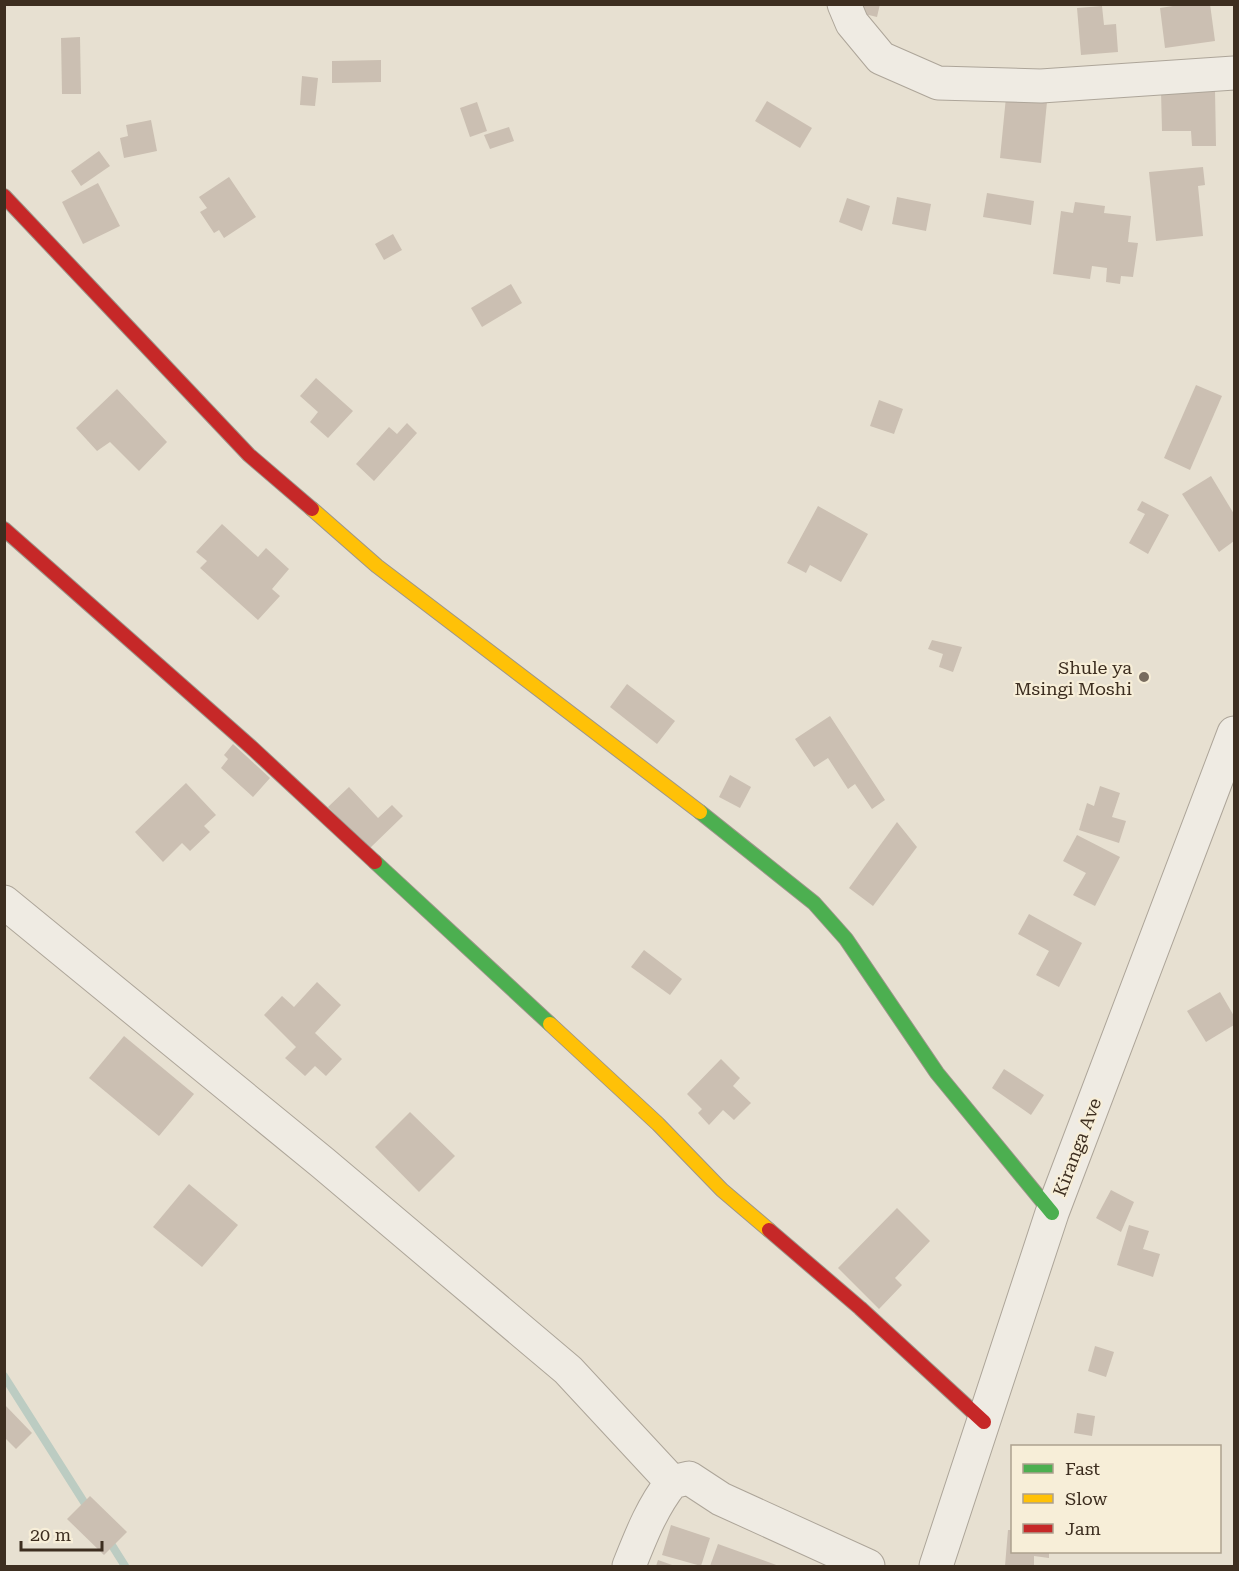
<svg xmlns="http://www.w3.org/2000/svg" width="1239" height="1571" font-family="'Roboto Serif',serif">
	<style>
		.lines { fill: none; stroke-linecap: round; stroke-linejoin: round }
		.stream { stroke: #bcccc2; stroke-width: 8 }
		.building { fill: #cbbfb2 }
		.street-casing { stroke: #ada599; stroke-width: 35 }
		.fast-casing { stroke: #9c958a; stroke-width: 16 }
		.slow-casing { stroke: #9c958a; stroke-width: 16 }
		.jam-casing { stroke: #9c958a; stroke-width: 16 }
		.street { stroke: #efebe3; stroke-width: 33 }
		.fast { stroke: #4caf50; stroke-width: 14 }
		.slow { stroke: #ffc107; stroke-width: 14 }
		.jam { stroke: #c62828; stroke-width: 14 }
		.poi-dot { fill: #786c5e; stroke: #f7eed8; stroke-width: 2 }
		.labels { text-anchor: middle; dominant-baseline: central; stroke-width: 4.5; stroke-linejoin: round; paint-order: stroke }
		.poi-label { font-size: 18px; fill: #3d2e20; stroke: #f7eed8; text-anchor: end }
		.street-label { font-size: 18px; fill: #3d2e20; stroke: #f7eed8 }
	</style>
	<rect width="100%" height="100%" fill="#e7e0d1"/>
	<g class="lines">
		<!-- stream -->
		<g class="stream">
			<polyline points="4,1376 89,1510"/>
			<polyline points="108,1539 125,1566"/>
		</g>
	</g>
	<!-- building -->
	<g class="building">
		<polygon points="858,4 880,4 877,17 856,12"/>
		<polygon points="1186,4 1210,4 1215,41 1165,48 1160,8"/>
		<polygon points="1102,6 1104,25 1116,24 1118,52 1081,55 1077,8"/>
		<polygon points="80,37 81,94 62,94 61,38"/>
		<polygon points="381,60 381,82 332,83 332,61"/>
		<polygon points="302,76 318,78 315,106 300,105"/>
		<polygon points="1215,90 1216,146 1192,146 1191,131 1162,131 1161,91"/>
		<polygon points="1006,97 1047,102 1041,163 1000,158"/>
		<polygon points="767,101 812,128 800,148 755,121"/>
		<polygon points="477,102 487,131 470,137 460,108"/>
		<polygon points="151,120 157,151 124,158 120,138 128,136 126,125"/>
		<polygon points="509,127 514,141 490,149 484,135"/>
		<polygon points="99,151 110,166 81,186 71,171"/>
		<polygon points="1203,167 1205,185 1198,186 1203,236 1156,241 1149,172"/>
		<polygon points="229,177 256,217 224,238 219,230 214,233 200,212 207,208 199,197"/>
		<polygon points="98,183 120,226 83,244 62,202"/>
		<polygon points="987,193 1034,201 1031,225 983,217"/>
		<polygon points="897,197 931,204 926,231 892,224"/>
		<polygon points="847,198 870,206 862,231 839,222"/>
		<polygon points="1075,202 1105,206 1104,213 1131,216 1128,242 1138,243 1133,277 1121,276 1120,284 1106,282 1107,268 1092,266 1090,279 1053,274 1061,211 1073,213"/>
		<polygon points="393,234 402,250 384,260 375,244"/>
		<polygon points="511,284 522,303 482,327 471,308"/>
		<polygon points="316,378 353,411 328,438 310,422 318,412 300,396"/>
		<polygon points="1196,385 1222,396 1190,470 1164,458"/>
		<polygon points="117,389 167,442 139,471 110,442 97,451 76,428"/>
		<polygon points="879,400 903,409 894,434 870,426"/>
		<polygon points="407,423 417,433 374,481 356,464 389,427 397,434"/>
		<polygon points="1211,476 1234,514 1234,541 1219,552 1182,494"/>
		<polygon points="1142,501 1169,515 1148,554 1129,543 1145,514 1137,510"/>
		<polygon points="818,506 868,534 841,582 810,565 806,573 787,563"/>
		<polygon points="222,524 258,557 266,548 289,569 272,589 280,596 258,620 200,568 207,561 196,552"/>
		<polygon points="932,640 962,647 953,672 939,667 943,654 928,649"/>
		<polygon points="627,684 675,721 657,744 610,707"/>
		<polygon points="830,716 885,800 872,809 855,784 848,789 828,758 814,767 795,739"/>
		<polygon points="233,744 270,778 253,797 221,768 228,759 224,755"/>
		<polygon points="730,775 751,787 740,808 719,797"/>
		<polygon points="186,783 216,815 204,826 210,832 190,851 182,843 163,862 135,832"/>
		<polygon points="1100,786 1120,793 1112,817 1126,821 1119,843 1079,830 1087,803 1094,806"/>
		<polygon points="349,787 378,818 392,805 403,816 369,849 328,807"/>
		<polygon points="897,822 917,847 873,906 849,888"/>
		<polygon points="1077,835 1120,857 1095,906 1073,895 1086,873 1063,861"/>
		<polygon points="1029,914 1082,943 1059,987 1036,975 1049,951 1018,934"/>
		<polygon points="644,950 682,979 670,995 631,967"/>
		<polygon points="317,982 341,1005 315,1033 342,1059 326,1076 315,1066 305,1076 285,1058 296,1047 264,1015 282,996 294,1007"/>
		<polygon points="1220,992 1234,1016 1234,1025 1206,1042 1187,1011"/>
		<polygon points="124,1036 194,1094 159,1136 89,1078"/>
		<polygon points="721,1059 740,1078 733,1086 751,1103 734,1120 723,1110 709,1125 698,1113 702,1109 687,1094"/>
		<polygon points="1004,1069 1044,1095 1031,1115 992,1088"/>
		<polygon points="410,1112 455,1156 419,1192 375,1147"/>
		<polygon points="189,1184 238,1225 202,1267 153,1227"/>
		<polygon points="1111,1190 1134,1202 1121,1232 1096,1218"/>
		<polygon points="897,1208 930,1241 895,1278 902,1285 879,1309 838,1268"/>
		<polygon points="1129,1225 1149,1231 1143,1249 1160,1254 1153,1277 1117,1265"/>
		<polygon points="1095,1346 1114,1352 1106,1377 1088,1371"/>
		<polygon points="4,1404 32,1433 16,1449 4,1437"/>
		<polygon points="1077,1413 1095,1416 1092,1436 1074,1433"/>
		<polygon points="90,1496 127,1532 104,1555 67,1519"/>
		<polygon points="671,1525 710,1538 701,1566 662,1555"/>
		<polygon points="1008,1530 1012,1530 1012,1552 1049,1552 1049,1558 1034,1556 1034,1566 1005,1566"/>
		<polygon points="718,1544 779,1566 710,1566"/>
		<polygon points="658,1560 675,1566 656,1566"/>
	</g>
	<g class="lines">
		<defs>
			<g id="street">
				<polyline points="844,4 852,23 881,58 938,83 1041,86 1234,73"/>
				<polyline points="4,902 323,1163 568,1370 672,1482"/>
				<path d="M 629,1566 C 641,1536 652,1507 672,1482 L 689,1478 L 721,1499 L 868,1566"/>
				<polyline points="936,1566 1052,1213 1234,733"/>
			</g>
			<g id="fast">
				<polyline points="700,812 814,903 846,939 937,1073 1052,1213"/>
				<polyline points="375,862 550,1024"/>
			</g>
			<g id="slow">
				<polyline points="312,509 377,566 700,812"/>
				<polyline points="550,1024 658,1124 722,1190 769,1230"/>
			</g>
			<g id="jam">
				<polyline points="4,196 249,455 312,509"/>
				<polyline points="4,529 251,747 375,862"/>
				<polyline points="769,1230 860,1308 984,1422"/>
			</g>
		</defs>
		<!-- street casing -->
		<use href="#street" class="street-casing"/>
		<!-- fast casing -->
		<use href="#fast" class="fast-casing"/>
		<!-- slow casing -->
		<use href="#slow" class="slow-casing"/>
		<!-- jam casing -->
		<use href="#jam" class="jam-casing"/>
		<!-- street -->
		<use href="#street" class="street"/>
		<!-- fast -->
		<use href="#fast" class="fast"/>
		<!-- slow -->
		<use href="#slow" class="slow"/>
		<!-- jam -->
		<use href="#jam" class="jam"/>
	</g>
	<!-- markers -->
	<circle class="poi-dot" cx="1144" cy="677" r="6"/>
	<g class="labels">
		<!-- poi labels -->
		<g class="poi-label">
			<text x="1132" y="667">Shule ya<tspan x="1132" dy="21">Msingi Moshi</tspan></text>
		</g>
		<!-- street labels -->
		<g class="street-label">
			<text transform="translate(1077 1147) rotate(-69)">Kiranga Ave</text>
		</g>
	</g>
	<!-- border -->
	<rect width="1239" height="1571" fill="none" stroke="#3d2e20" stroke-width="12"/>
	<!-- legend -->
	<rect x="1011" y="1445" width="210" height="108" fill="#f7eed8" stroke="#ada18e" stroke-width="1.5"/>
	<rect x="1023" y="1464" width="30" height="9" fill="#4caf50" stroke="#ada18e" stroke-width="1.5"/>
	<text x="1065" y="1475" font-size="18" fill="#3d2e20">Fast</text>
	<rect x="1023" y="1494" width="30" height="9" fill="#ffc107" stroke="#ada18e" stroke-width="1.5"/>
	<text x="1065" y="1505" font-size="18" fill="#3d2e20">Slow</text>
	<rect x="1023" y="1524" width="30" height="9" fill="#c62828" stroke="#ada18e" stroke-width="1.5"/>
	<text x="1065" y="1535" font-size="18" fill="#3d2e20">Jam</text>
	<!-- scale -->
	<path d="M21 1541v9h81v-9" fill="none" stroke="#3d2e20" stroke-width="3"/>
	<text x="30" y="1541" font-size="18" fill="#3d2e20" stroke="#f7eed8" stroke-width="4.5" paint-order="stroke">20 m</text>
</svg>
